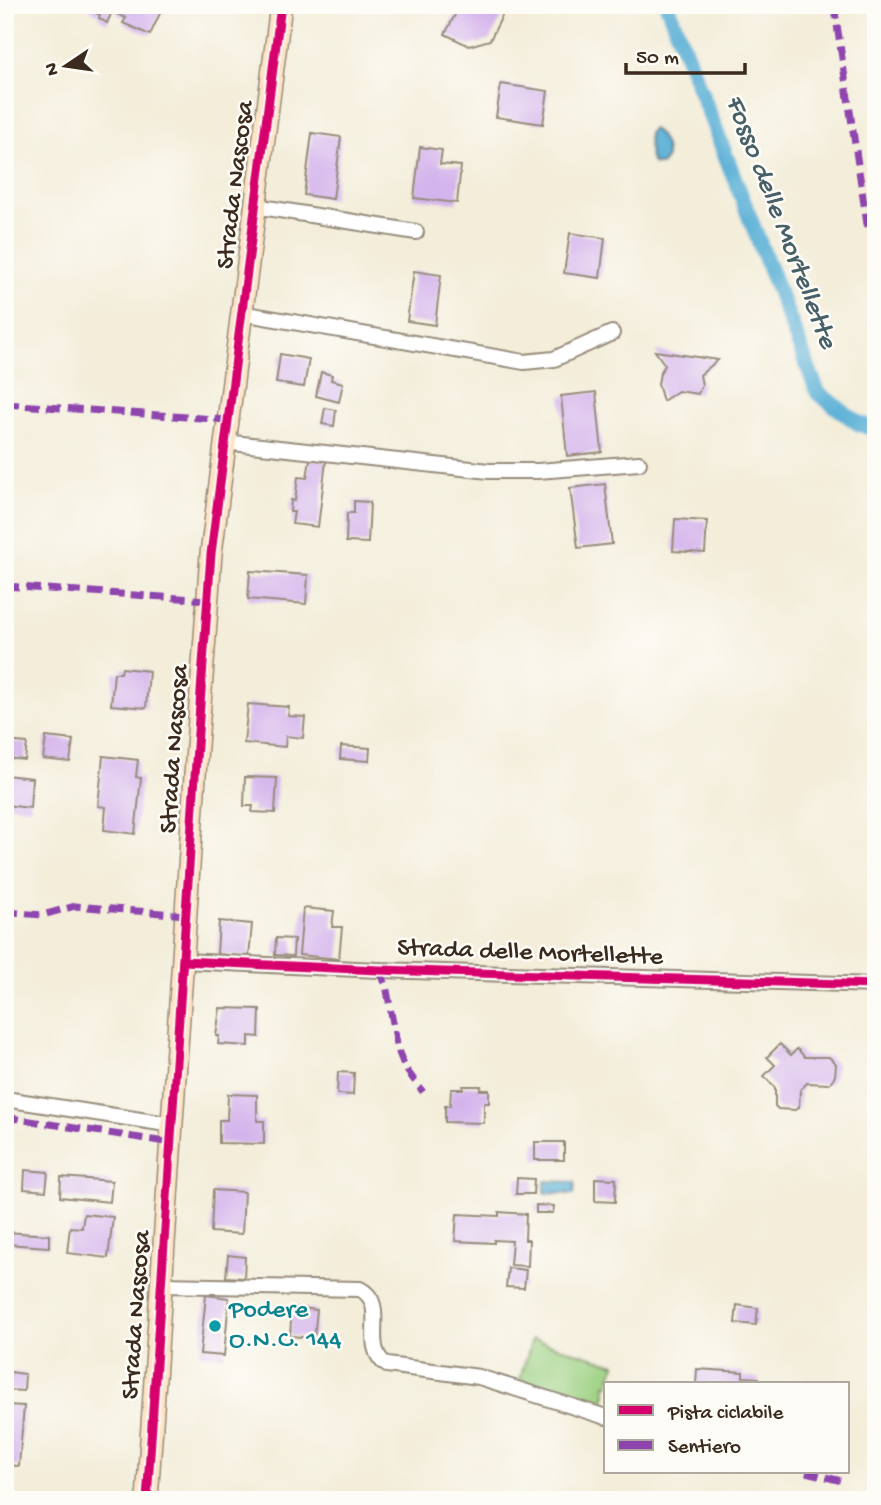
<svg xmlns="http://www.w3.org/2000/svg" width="881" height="1505" font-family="'Gochi Hand',sans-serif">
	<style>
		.green { fill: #9bd081; stroke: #6b7d50; stroke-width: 2 }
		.water { fill: #59afd5; stroke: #4a6c7a; stroke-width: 2 }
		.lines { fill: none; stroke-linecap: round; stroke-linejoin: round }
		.canal { stroke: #59afd5; stroke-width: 16 }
		.building { fill: #d4b4ec }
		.street-casing { stroke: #978c7c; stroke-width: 18 }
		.secondary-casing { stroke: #978c7c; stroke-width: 24 }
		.street { stroke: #fff; stroke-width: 14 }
		.secondary { stroke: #fee4c6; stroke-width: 21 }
		.quiet { stroke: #8e44ad; stroke-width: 7; stroke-dasharray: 14 7; stroke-linecap: butt }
		.cycleway-casing { stroke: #fdfcf7; stroke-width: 13 }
		.cycleway { stroke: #d6006c; stroke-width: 9 }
		.culture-dot { fill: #0f9aa8; stroke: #fdfcf7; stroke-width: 2.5 }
		.labels { text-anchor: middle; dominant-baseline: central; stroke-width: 5; stroke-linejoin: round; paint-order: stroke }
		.street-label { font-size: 26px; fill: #3b2a1e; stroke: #fdfcf7 }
		.culture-label { font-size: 26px; fill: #0d838f; stroke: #fdfcf7; text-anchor: start }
		.water-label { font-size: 28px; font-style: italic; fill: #475f67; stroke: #fdfcf7 }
	</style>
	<rect width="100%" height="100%" fill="#fdfcf7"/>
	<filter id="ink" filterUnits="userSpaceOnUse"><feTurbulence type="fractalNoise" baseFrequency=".0143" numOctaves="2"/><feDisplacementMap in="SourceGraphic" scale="14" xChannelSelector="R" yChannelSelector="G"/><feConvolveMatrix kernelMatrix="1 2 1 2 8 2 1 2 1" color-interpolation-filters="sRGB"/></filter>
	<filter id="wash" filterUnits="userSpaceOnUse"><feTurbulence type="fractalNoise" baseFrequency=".00686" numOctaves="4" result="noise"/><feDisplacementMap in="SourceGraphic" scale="28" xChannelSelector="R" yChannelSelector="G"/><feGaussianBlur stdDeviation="1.57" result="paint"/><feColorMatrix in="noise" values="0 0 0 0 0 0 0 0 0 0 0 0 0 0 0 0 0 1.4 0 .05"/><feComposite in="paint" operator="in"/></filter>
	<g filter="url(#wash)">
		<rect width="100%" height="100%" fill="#f3edd9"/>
		<!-- green -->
		<polygon class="green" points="532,1339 615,1364 609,1384 606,1384 606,1394 603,1404 520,1379"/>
		<!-- water -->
		<g class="water">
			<path d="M 653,129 C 663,137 667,146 666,159 L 661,165 L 653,164 L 650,158 L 648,133 Z"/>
			<polygon points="545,1181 575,1182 574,1194 545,1193"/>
		</g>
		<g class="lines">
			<!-- canal -->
			<polyline class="canal" points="667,5 818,393 858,423 876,430"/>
		</g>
		<g id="blocks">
			<!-- building -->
			<g class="building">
				<polygon points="92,5 115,5 107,23 99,18 100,15 90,10"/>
				<polygon points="121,5 155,5 162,9 150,35 123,23 126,18 117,14"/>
				<polygon points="440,5 487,5 503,14 490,40 469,46 445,34 456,13"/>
				<polygon points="501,84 548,91 543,124 496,117"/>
				<polygon points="312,133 341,137 333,199 304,195"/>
				<polygon points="420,147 442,150 440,164 461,166 457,203 414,198"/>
				<polygon points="570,233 605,238 600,278 564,273"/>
				<polygon points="414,271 441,275 435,325 407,321"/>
				<polygon points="655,351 718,360 700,375 702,385 698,394 678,391 663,401 658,384 660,373 665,365"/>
				<polygon points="280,354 309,359 304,387 276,383"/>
				<polygon points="321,372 332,375 331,380 343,383 339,402 316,396"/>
				<polygon points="596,392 602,452 567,456 561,396"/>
				<polygon points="325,408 336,410 334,426 322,424"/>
				<polygon points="310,459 326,461 318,527 292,524 294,512 290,512 291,500 295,501 298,477 307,478"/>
				<polygon points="605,484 612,544 578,548 570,488"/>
				<polygon points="354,501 370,502 368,543 346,542 347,513 354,513"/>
				<polygon points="675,519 707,521 705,553 673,551"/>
				<polygon points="250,571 308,575 306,604 248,599"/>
				<polygon points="122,668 149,671 146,708 111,705 114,673 121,673"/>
				<polygon points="248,704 289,707 288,716 305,717 303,738 286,736 285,747 244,743"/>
				<polygon points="46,737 73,740 70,762 43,759"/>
				<polygon points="5,741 27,743 25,760 5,758"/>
				<polygon points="341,746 370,748 369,761 340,759"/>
				<polygon points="103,756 138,760 136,777 141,778 135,834 104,830 106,807 98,806"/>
				<polygon points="5,775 32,778 30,808 5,805"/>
				<polygon points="245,777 277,778 275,813 252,812 253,806 244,806"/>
				<polygon points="303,908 334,911 332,927 342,927 339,959 299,955"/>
				<polygon points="219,921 252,924 249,957 217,954"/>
				<polygon points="276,938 294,939 293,956 275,955"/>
				<polygon points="220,1008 260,1009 259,1037 249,1036 249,1046 218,1044 219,1036 216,1036"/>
				<polygon points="780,1044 791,1055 797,1049 805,1057 829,1057 836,1064 835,1076 829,1084 807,1083 800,1090 799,1108 795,1110 778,1109 775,1106 775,1088 764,1076 775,1065 767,1057"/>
				<polygon points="338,1072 354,1073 353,1095 337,1094"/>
				<polygon points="463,1086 481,1086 480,1090 489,1090 489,1103 484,1103 484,1123 445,1122 445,1106 450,1106 451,1089 463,1089"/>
				<polygon points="228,1094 257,1095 257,1121 264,1121 264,1144 219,1143 219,1120 227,1120"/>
				<rect x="535" y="1142" width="29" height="18"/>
				<polygon points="25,1170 48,1172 46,1191 24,1189"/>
				<polygon points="61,1177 112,1181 110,1202 60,1197"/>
				<polygon points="517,1178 534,1179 533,1194 516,1194"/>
				<polygon points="595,1178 616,1179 615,1202 595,1201"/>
				<polygon points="213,1190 244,1192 242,1234 211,1232"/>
				<polygon points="536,1205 554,1206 553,1213 536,1213"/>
				<polygon points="499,1212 526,1214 525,1240 529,1240 528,1266 510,1265 512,1241 494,1240 494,1243 455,1241 457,1214 499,1216"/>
				<polygon points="84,1214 113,1217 108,1258 67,1253 70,1227 82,1228"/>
				<polygon points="5,1232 49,1235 49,1247 5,1244"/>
				<polygon points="228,1255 245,1257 244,1278 226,1277"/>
				<polygon points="508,1268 526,1270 524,1288 506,1287"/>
				<polygon points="206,1295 229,1298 224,1356 200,1354"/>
				<polygon points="737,1305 758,1308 756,1325 735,1323"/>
				<polygon points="292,1307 317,1310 314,1338 290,1336"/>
				<polygon points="697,1369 743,1372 743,1377 759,1378 758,1384 696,1384"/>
				<polygon points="10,1372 25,1374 24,1391 8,1390"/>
				<polygon points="5,1405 24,1406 19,1466 5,1465"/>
			</g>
		</g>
	</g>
	<g filter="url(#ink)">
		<use href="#blocks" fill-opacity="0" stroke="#978c7c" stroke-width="2"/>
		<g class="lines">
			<defs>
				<g id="street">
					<polyline points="255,206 416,232"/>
					<polyline points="241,313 524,362 554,359 612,333"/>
					<polyline points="224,442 489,471 538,471 639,463"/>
					<polyline points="183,961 379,970 876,985"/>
					<polyline points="5,1099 173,1125"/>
					<path d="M 161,1285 L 360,1289 C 390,1304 359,1347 387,1365 L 479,1377 L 606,1417"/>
				</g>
				<polyline id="secondary" points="147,1500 197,746 211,554 281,5"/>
			</defs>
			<!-- street casing -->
			<use href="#street" class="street-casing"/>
			<!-- secondary casing -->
			<use href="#secondary" class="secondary-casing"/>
			<!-- street -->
			<use href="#street" class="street"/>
			<!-- secondary -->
			<use href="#secondary" class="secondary"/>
			<!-- quiet -->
			<g class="quiet">
				<polyline points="834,5 867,224 876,241"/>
				<polyline points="5,404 227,420"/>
				<polyline points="5,586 207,600"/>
				<polyline points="5,912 43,915 75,906 186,915"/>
				<polyline points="379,970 386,985 398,1050 405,1068 423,1092"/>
				<polyline points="5,1117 172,1143"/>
				<polyline points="806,1472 845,1482"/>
			</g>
			<defs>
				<g id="cycleway">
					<polyline points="183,961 379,970 876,985"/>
					<polyline points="147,1500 197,746 211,554 281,5"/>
				</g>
			</defs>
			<!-- cycleway casing -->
			<use href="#cycleway" class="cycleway-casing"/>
			<!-- cycleway -->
			<use href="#cycleway" class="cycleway"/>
		</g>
	</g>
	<!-- markers -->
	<circle class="culture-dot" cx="215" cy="1326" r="7"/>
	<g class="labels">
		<!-- street labels -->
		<g class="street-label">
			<text transform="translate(237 185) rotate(-83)">Strada Nascosa</text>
			<text transform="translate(176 749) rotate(-86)">Strada Nascosa</text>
			<text transform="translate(530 954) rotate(2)">Strada delle Mortellette</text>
			<text transform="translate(138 1315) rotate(-86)">Strada Nascosa</text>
		</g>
		<!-- culture labels -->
		<g class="culture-label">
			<text x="229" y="1311">Podere<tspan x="229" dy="30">O.N.C. 144</tspan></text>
		</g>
		<!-- water labels -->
		<g class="water-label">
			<text transform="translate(780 222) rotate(69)">Fosso delle Mortellette</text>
		</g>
	</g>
	<!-- margin -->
	<rect width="881" height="1505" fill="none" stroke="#fdfcf7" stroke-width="28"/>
	<!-- legend -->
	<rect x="604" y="1382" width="245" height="91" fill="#fdfcf7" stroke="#afa8a0" stroke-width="2"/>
	<rect x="618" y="1405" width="35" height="10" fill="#d6006c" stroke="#afa8a0" stroke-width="2"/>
	<text x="668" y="1418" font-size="21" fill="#3b2a1e">Pista ciclabile</text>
	<rect x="618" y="1440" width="35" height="10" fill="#8e44ad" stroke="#afa8a0" stroke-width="2"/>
	<text x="668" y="1452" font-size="21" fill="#3b2a1e">Sentiero</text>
	<!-- north arrow -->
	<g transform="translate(66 66) rotate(257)" stroke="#fdfcf7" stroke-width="5" paint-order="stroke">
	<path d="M0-5L12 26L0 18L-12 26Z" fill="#3b2a1e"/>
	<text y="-10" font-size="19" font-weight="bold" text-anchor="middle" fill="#3b2a1e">N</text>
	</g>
	<!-- scale -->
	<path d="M626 63v10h119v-10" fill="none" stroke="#3b2a1e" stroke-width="3.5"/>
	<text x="636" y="63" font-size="21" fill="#3b2a1e" stroke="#fdfcf7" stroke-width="5" paint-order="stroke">50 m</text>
</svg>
